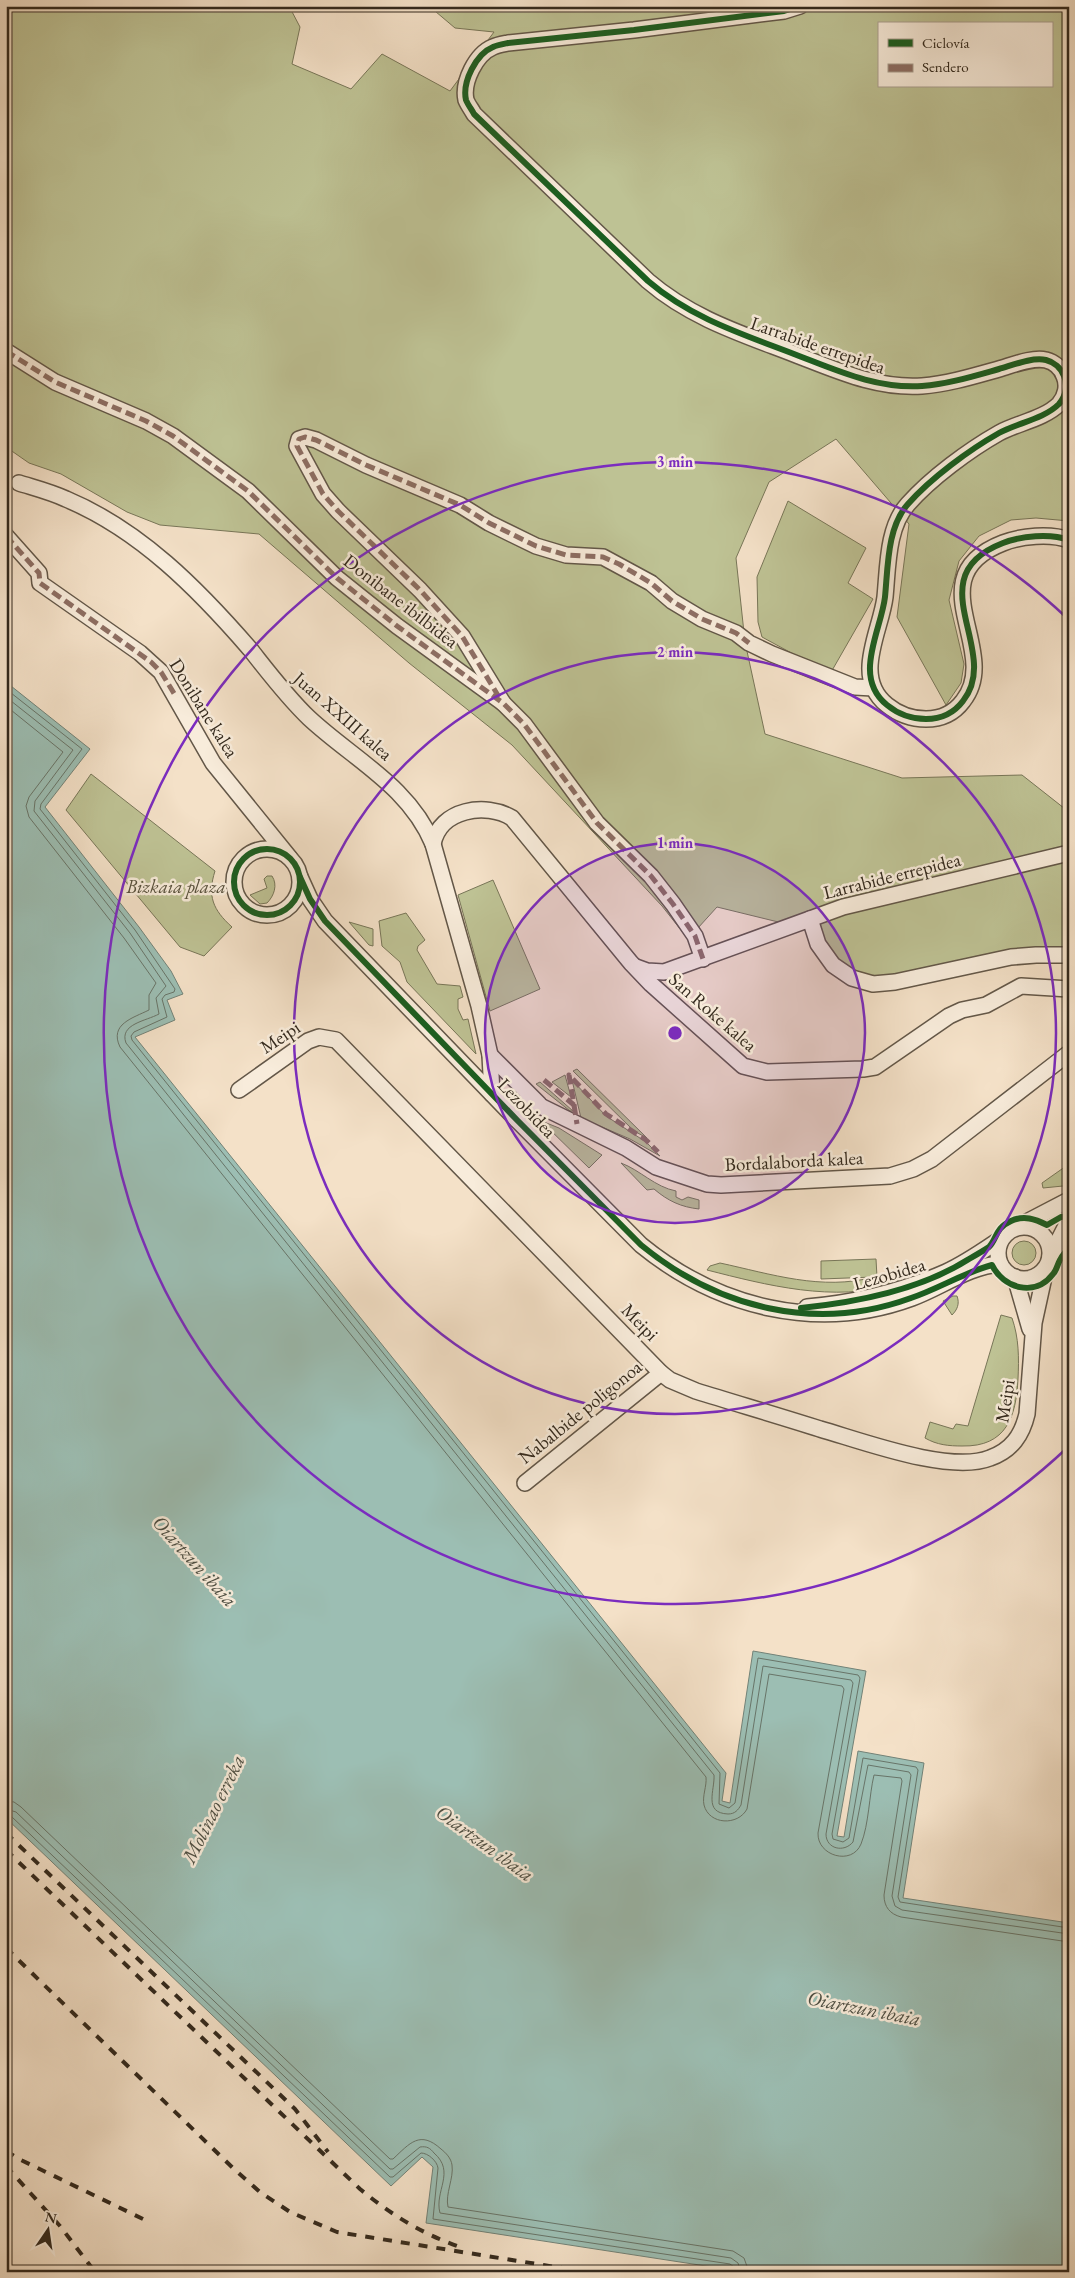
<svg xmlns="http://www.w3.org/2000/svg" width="1075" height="2278" font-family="'EB Garamond',serif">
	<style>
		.green { fill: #bec294; stroke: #787658; fill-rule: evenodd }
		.water { fill: #9cbeb3; stroke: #728277 }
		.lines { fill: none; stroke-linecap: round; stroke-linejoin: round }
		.shore { stroke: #687468; stroke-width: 1 }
		.minor-casing { stroke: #635748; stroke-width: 18 }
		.minor { stroke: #f8ecdb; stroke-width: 15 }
		.rail { stroke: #33291d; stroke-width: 4; stroke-dasharray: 9 9; stroke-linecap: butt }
		.quiet { stroke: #8d6e63; stroke-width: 5; stroke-dasharray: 10 5; stroke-linecap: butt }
		.cycleway-casing { stroke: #f8ecdb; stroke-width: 9 }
		.cycleway { stroke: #1b5e20; stroke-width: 6 }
		.ring { fill: none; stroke: #7b2cbf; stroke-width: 2.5 }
		.labels { text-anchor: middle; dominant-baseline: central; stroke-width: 5; stroke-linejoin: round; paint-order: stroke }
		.street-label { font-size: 19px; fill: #33291d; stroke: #f8ecdb }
		.park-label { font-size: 19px; font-style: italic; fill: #564f3b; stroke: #f8ecdb }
		.water-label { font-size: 20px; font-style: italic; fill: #4d4e42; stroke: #f8ecdb }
		.centre { fill: #7b2cbf; stroke: #f8ecdb; stroke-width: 2.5 }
		.ring-label { font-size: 15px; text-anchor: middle; font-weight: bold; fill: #7b2cbf; stroke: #f8ecdb; stroke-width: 5; stroke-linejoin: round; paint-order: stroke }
	</style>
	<rect width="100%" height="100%" fill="#f4e1c8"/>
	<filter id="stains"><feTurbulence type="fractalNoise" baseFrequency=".004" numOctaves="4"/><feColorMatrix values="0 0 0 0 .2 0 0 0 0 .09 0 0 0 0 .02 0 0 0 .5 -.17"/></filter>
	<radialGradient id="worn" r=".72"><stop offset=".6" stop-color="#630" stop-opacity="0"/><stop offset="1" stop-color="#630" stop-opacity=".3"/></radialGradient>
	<!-- green -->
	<g class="green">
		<path d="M 6,6 L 289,6 L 300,27 L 292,64 L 351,89 L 382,54 L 450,91 L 494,32 L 455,28 L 429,6 L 1069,6 L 1069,521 L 1036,518 L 1011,520 L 979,536 L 959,561 L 949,600 L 964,664 L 961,683 L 946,705 L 897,617 L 909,524 L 836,439 L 769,482 L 736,558 L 745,642 L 765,734 L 902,778 L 1022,775 L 1069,812 L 1069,955 L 895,982 L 843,973 L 815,931 L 717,907 L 688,939 L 662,906 L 512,745 L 409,663 L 259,534 L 160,525 L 127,512 L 61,474 L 29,463 L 6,447 ZM 879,24 L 1051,24 L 1051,86 L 879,86 Z"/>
		<polygon points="788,501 866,548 848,583 873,599 830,674 762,637 758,622 757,577"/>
		<path d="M 91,774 L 215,871 C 207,896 213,910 232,927 L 204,956 L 180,947 L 66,810 Z"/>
		<path d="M 267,876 L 272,876 C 278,885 274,896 267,903 L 260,904 L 250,895 L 267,888 L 264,879 Z"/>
		<polygon points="493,880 540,989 490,1011 458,895"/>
		<polygon points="406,913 425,940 418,946 417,950 437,984 460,986 463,997 458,999 458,1009 463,1020 468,1019 476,1054 407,982 400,962 382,946 379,921"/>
		<polygon points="349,922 373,929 373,946 369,945"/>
		<polygon points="577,1069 647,1138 634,1131 573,1071"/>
		<polygon points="565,1075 571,1097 552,1082"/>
		<polygon points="572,1080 606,1116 646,1142 660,1156 630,1139 581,1118"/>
		<polygon points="540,1082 573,1111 570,1111 536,1084"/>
		<polygon points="544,1122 559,1128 602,1155 589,1168 543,1123"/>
		<path d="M 621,1163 C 640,1170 655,1187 676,1191 L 676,1197 L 682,1200 L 688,1197 L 699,1200 L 699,1209 C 681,1207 668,1201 654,1189 L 647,1190 Z"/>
		<polygon points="1069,1164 1069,1181 1063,1186 1043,1188 1042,1183"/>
		<circle cx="1024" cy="1253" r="12"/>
		<path d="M 876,1259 L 877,1277 L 918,1266 L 924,1272 C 914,1276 905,1281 895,1284 C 835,1303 766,1285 707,1270 L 710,1266 L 720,1263 C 771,1274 822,1291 874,1277 L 821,1279 L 821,1261 Z"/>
		<path d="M 953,1296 L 957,1296 C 960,1304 957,1310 952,1315 L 943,1301 Z"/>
		<path d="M 1001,1315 L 1012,1318 C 1019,1338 1019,1358 1018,1379 C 1016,1416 1007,1447 962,1446 C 949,1446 937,1445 925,1438 L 930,1422 L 953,1429 L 956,1424 L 968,1426 Z"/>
	</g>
	<!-- water -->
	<polygon class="water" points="6,682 90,749 45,807 139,927 171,971 183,994 167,1000 175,1020 135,1037 726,1773 722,1801 730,1803 753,1651 866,1671 837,1836 844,1837 858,1751 924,1763 903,1898 1069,1923 1069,2272 745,2272 426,2223 433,2167 422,2157 391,2186 6,1818"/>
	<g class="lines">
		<!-- shore -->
		<g class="shore">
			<polyline points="6,689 82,749 41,804 40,809 135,930 175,989 174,992 165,995 162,999 167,1017 134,1032 131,1036 132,1040 720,1773 719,1804 729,1808 735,1803 758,1658 858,1675 860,1678 832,1834 833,1839 843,1842 849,1838 863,1758 916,1767 918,1770 898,1897 900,1902 1069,1928"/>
			<path d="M 6,697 L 73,750 L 35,801 L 34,811 L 130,933 L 166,986 L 156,998 L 159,1014 C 146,1021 119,1024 126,1043 L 714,1775 C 715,1790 703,1813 728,1814 C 735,1814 738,1810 741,1805 L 763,1666 L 851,1680 L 853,1683 L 826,1834 C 826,1849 844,1853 853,1842 L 868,1765 L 909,1772 L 911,1775 L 892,1896 L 895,1906 L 902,1910 L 1069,1934"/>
			<path d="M 6,706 L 63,752 L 29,797 L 26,806 L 29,817 L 124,938 L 156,983 L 149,995 L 149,1010 C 133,1018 109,1024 120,1047 L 706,1777 C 707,1786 702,1796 704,1805 C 709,1825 738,1826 747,1809 L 769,1674 L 842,1686 L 844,1689 L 818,1833 C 817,1856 852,1866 861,1844 C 869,1824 869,1796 874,1775 L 901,1778 L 902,1781 L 884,1895 C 884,1907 890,1914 901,1917 L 1069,1942"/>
			<path d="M 6,1801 L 14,1802 L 21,1807 L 390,2159 L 393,2159 C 410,2143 420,2130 441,2149 C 446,2153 451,2158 452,2165 C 454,2178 445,2194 448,2207 L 733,2251 L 744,2258 L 749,2272"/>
			<path d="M 6,1809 L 16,1812 L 390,2169 L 393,2169 L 420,2147 C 427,2146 430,2148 434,2153 C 456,2172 434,2191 440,2213 L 731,2258 L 738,2263 L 741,2272"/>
			<path d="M 6,1815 L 12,1817 L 390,2177 L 393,2177 L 421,2153 C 428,2153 437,2161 438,2168 L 433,2219 L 730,2264 L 734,2267 L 735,2272"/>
		</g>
		<defs>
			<g id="minor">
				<path d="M 800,6 L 784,11 L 634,30 L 508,43 C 503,44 497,45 493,47 C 476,54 462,82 466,100 C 468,105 472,110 474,114 L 648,281 C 691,318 742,334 794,354 C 836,370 876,389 922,386 C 948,384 974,376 999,369 C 1013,365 1032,357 1046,360 C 1054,362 1061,368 1064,376 C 1068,385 1066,396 1059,404 C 1044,419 1017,423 999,433 C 969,450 931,478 908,504 C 887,527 888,567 885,597 C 881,631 852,677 887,705 C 898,714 912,719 926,719 C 941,719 954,713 963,701 C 1003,651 915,577 1003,543 C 1021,536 1050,533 1069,540"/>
				<polyline points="6,351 55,382 146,421 173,436 248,491 337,578 397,626 503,703 524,724 597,823 651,876 673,904 695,936 703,959"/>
				<path d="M 19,483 C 35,488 51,492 66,499 C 140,530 198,589 250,649 C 269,673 287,697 309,718 C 353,759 409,786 433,844 L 479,1006 L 490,1055 L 492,1094"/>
				<polyline points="6,536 39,573 40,583 140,653 161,672 213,763 289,857"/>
				<polyline points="503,703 462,636 420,590 338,511 323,494 297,446 299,439 305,437 316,440 366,465 460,505 489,523 536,546 566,555 603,557 651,583 672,601 702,619 736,633 749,643 772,654 855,687 873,688"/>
				<path d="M 433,844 C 440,809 486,802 512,818 L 631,963 L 651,984 L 743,1066 L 767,1072 L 863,1069 L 875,1067 L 949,1016 L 962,1010 L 986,1005 L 1021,986 L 1069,989"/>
				<circle cx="267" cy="882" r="33"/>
				<path d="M 300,877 L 310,899 L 325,921 L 517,1120 L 641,1245 C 717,1307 817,1333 912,1298 C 940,1288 969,1266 1000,1264"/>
				<polyline points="810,919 818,944 833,965 852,978 873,984 895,982 1011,957 1036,955 1069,955"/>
				<polyline points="636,967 647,971 664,972 843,907 1069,853"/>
				<polyline points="490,1055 539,1104"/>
				<path d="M 239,1090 L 308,1041 L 319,1037 L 336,1040 L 661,1373 L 670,1380 L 696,1391 C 738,1404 779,1416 820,1429 C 862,1441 950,1474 990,1458 C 1012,1450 1022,1435 1027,1414 L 1034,1323 L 1046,1268"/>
				<path d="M 517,1120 C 512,1108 520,1100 532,1102 L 626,1148 L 656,1167 L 707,1184 L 721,1185 L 890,1176 L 913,1169 L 932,1159 L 1069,1053"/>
				<circle cx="1024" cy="1253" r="26"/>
				<polyline points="1017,1227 1069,1200"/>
				<polyline points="1050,1257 1069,1220"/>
				<polyline points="1015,1277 1030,1329"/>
				<path d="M 807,1307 C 854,1303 903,1291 946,1272 C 966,1263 984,1250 1002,1238"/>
				<polyline points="525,1483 661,1373"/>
			</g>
		</defs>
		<!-- minor casing -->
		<use href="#minor" class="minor-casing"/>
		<!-- minor -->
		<use href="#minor" class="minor"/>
		<!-- rail -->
		<g class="rail">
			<polyline points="6,1833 295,2109 328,2152"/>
			<path d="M 6,1850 L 360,2189 C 390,2214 421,2233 457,2246"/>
			<polyline points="6,1948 235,2170 260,2192 290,2212 337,2232 587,2272"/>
			<polyline points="6,2151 21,2160 143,2219"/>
			<polyline points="6,2166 60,2226 95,2272"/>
		</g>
		<!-- quiet -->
		<g class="quiet">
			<polyline points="6,351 55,382 146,421 173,436 248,491 337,578 397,626 503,703 524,724 597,823 651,876 673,904 695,936 703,959"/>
			<polyline points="6,536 39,573 40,583 151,662 161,672 175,695"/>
			<polyline points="499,697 462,636 420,590 338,511 323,494 297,446 299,439 305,437 316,440 366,465 460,505 489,523 536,546 566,555 603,557 619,564 651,583 672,601 702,619 736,633 749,643"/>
			<polyline points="544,1080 574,1105 569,1075 606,1114 646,1140 658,1152"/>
			<polyline points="574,1105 577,1124"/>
		</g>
		<defs>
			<g id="cycleway">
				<path d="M 800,6 L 784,11 L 634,30 L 508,43 C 503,44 497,45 493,47 C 476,54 462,82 466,100 C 468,105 472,110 474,114 L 648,281 C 691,318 742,334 794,354 C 836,370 876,389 922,386 C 948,384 974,376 999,369 C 1013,365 1032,357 1046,360 C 1054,362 1061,368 1064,376 C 1068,385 1066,396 1059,404 C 1044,419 1017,423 999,433 C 969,450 931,478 908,504 C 887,527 888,567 885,597 C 881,631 852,677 887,705 C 898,714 912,719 926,719 C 941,719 954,713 963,701 C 1003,651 915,577 1003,543 C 1021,536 1050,533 1069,540"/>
				<circle cx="267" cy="882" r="33"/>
				<path d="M 300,877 L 310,899 L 325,921 L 517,1120 L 641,1245 C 718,1308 815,1333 911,1298 C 938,1289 963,1273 992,1265 C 1003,1288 1035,1298 1053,1274 C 1057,1270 1057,1265 1060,1260 C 1062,1255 1066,1252 1069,1247"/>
				<path d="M 801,1308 C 858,1302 920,1290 969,1259 C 976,1255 983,1251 989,1247 C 997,1239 995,1228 1011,1221 C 1024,1215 1035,1219 1047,1225 L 1061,1217 L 1069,1216"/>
			</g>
		</defs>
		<!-- cycleway casing -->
		<use href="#cycleway" class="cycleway-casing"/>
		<!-- cycleway -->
		<use href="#cycleway" class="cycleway"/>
	</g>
	<!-- distance rings -->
	<circle cx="675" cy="1033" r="190" fill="#7b2cbf" fill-opacity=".12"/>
	<g class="ring">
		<circle cx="675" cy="1033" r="190"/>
		<circle cx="675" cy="1033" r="381"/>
		<path d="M1068 1447A571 571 0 1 1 1068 619"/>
	</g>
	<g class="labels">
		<!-- street labels -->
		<g class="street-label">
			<text transform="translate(818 345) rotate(19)">Larrabide errepidea</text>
			<text transform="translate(401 601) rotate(38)">Donibane ibilbidea</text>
			<text transform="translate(204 708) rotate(58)">Donibane kalea</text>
			<text transform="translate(343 716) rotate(41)">Juan XXIII kalea</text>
			<text transform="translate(892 876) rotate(-14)">Larrabide errepidea</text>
			<text transform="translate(713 1012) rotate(41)">San Roke kalea</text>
			<text transform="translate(280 1037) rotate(-33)">Meipi</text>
			<text transform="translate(527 1108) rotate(46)">Lezobidea</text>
			<text transform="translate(794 1161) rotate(-3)">Bordalaborda kalea</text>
			<text transform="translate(889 1274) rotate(-16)">Lezobidea</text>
			<text transform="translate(640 1322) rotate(46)">Meipi</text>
			<text transform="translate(1005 1401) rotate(-81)">Meipi</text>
			<text transform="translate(580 1412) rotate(-39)">Nabalbide poligonoa</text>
		</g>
		<!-- park labels -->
		<g class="park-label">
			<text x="176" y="886">Bizkaia plaza</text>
		</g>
		<!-- water labels -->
		<g class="water-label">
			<text transform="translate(195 1561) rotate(48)">Oiartzun ibaia</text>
			<text transform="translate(213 1809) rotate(-64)">Molinao erreka</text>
			<text transform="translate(485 1843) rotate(36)">Oiartzun ibaia</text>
			<text transform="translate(864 2008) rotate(11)">Oiartzun ibaia</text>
		</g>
	</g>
	<circle cx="675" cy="1033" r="8" class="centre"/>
	<g class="ring-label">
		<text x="675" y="467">3 min</text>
		<text x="675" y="657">2 min</text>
		<text x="675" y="848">1 min</text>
	</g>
	<!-- margin -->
	<rect width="1075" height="2278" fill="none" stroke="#f4e1c8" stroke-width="25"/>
	<rect x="8" y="8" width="1060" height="2263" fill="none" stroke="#33291d" stroke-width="2.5"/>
	<rect x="12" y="12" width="1050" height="2253" fill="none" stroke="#33291d"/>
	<!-- legend -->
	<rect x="878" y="22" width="175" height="65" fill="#f8ecdb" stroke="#a99e8f"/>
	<rect x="888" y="39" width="25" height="8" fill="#1b5e20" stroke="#a99e8f"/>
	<text x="922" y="48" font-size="15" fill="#33291d">Ciclovía</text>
	<rect x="888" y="64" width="25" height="8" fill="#8d6e63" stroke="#a99e8f"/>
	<text x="922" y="72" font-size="15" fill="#33291d">Sendero</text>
	<!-- north arrow -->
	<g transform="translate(48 2230) rotate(13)" stroke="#f8ecdb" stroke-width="4" paint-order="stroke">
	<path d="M0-4L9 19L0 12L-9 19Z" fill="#33291d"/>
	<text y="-8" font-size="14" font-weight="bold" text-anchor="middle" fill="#33291d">N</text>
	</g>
	<rect width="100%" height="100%" filter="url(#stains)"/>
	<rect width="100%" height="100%" fill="url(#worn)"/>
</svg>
